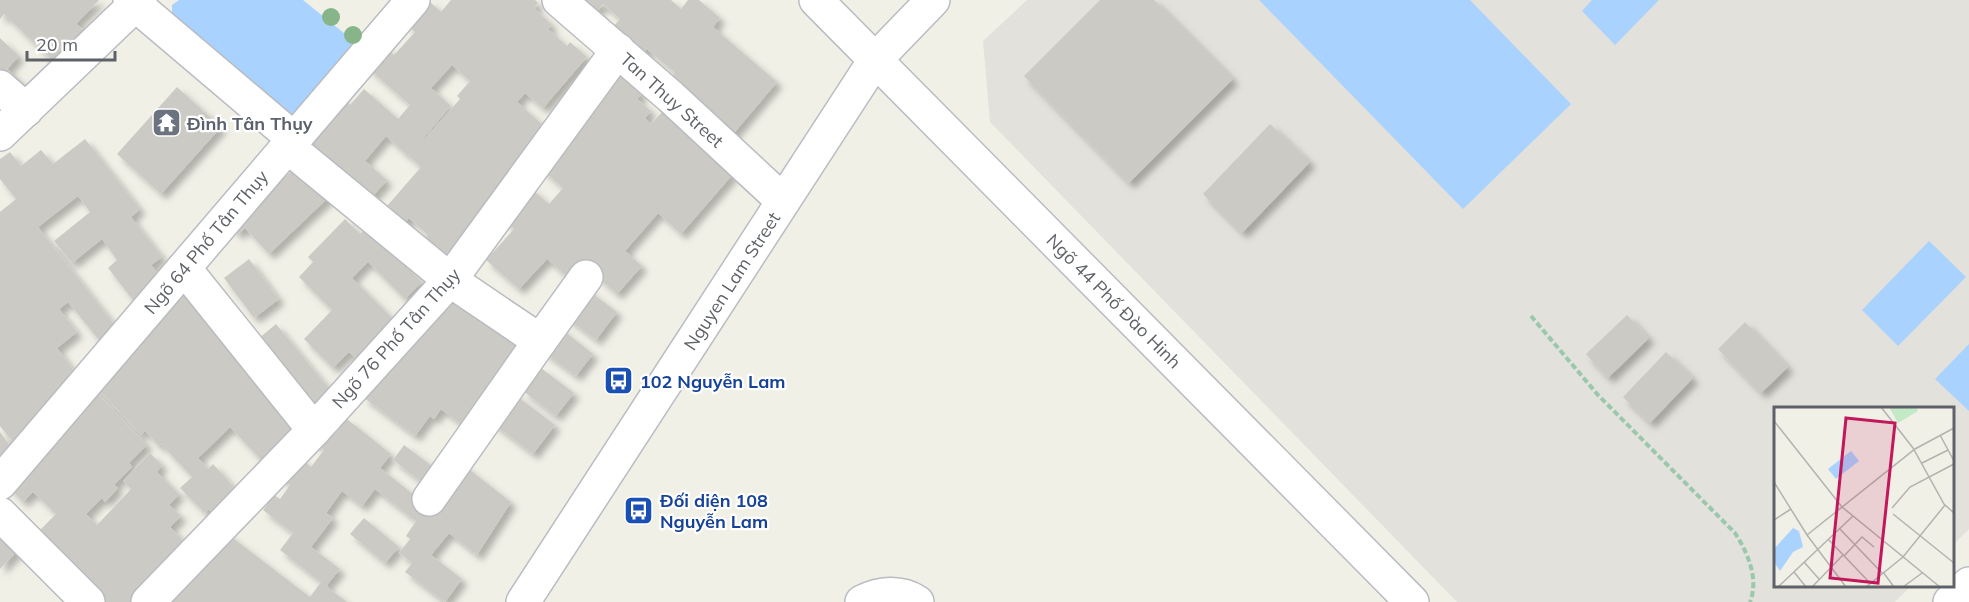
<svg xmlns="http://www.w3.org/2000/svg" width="1969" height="602" font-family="Mulish,sans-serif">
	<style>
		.industrial { fill: #e2e1db }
		.water { fill: #a9d2ff }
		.building { fill: #cccac4; filter: url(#shadow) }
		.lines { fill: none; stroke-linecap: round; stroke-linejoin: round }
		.minor-casing { stroke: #b9bcc1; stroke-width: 36 }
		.path { stroke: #9ac8ab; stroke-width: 4; stroke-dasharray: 6 3; stroke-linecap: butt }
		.minor { stroke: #fff; stroke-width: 33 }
		.tree { fill: #87b589 }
		.labels { text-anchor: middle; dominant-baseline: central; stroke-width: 4.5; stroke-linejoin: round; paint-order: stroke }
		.street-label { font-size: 18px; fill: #5e6268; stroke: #fff }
		.worship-label { font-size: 18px; font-weight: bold; fill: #5b616d; stroke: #fff; text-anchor: start }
		.transit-label { font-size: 18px; font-weight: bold; fill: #164399; stroke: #fff; text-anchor: start }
		.inset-road { fill: none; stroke: #b2b3b0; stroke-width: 1.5 }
		.view { fill: #c2185b; fill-opacity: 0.15; stroke: #c2185b; stroke-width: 3 }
		.inset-edge { fill: none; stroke: #5e6268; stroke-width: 3 }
	</style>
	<defs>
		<filter id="shadow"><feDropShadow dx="5.5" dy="5.5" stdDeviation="3" flood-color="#0004"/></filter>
	</defs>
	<rect width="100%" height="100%" fill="#f1f0e7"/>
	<!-- industrial -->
	<polygon class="industrial" points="1027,0 1969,0 1969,529 1953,545 1952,408 1776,408 1776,586 1911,586 1895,602 1457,602 990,122 983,41"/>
	<!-- water -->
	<g class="water">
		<polygon points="179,0 303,0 360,46 292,119 172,17 172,5"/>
		<polygon points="1259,0 1470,0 1571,104 1463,209"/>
		<polygon points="1592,0 1659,0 1615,45 1582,11"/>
		<polygon points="1929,241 1966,277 1898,346 1862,310"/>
		<polygon points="1969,344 1969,411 1935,379"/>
	</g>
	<!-- building -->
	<g class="building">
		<polygon points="0,0 99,0 76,24 84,30 54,62 4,14 0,19"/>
		<polygon points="451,0 535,0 538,3 534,8 552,25 548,29 567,46 570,42 587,57 543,108 525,93 517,102 552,133 448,274 417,246 428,235 409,218 398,230 380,214 421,167 409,156 460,99 457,96 470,81 452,65 431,88 451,106 408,156 386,136 365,161 387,180 363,207 309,157 317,148 305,137 341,97 350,105 364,89 398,119 410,105 366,66 384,46 394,55 415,32 407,25 429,1 441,12"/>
		<polygon points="584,0 671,0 681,9 688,0 699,0 720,18 713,27 777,82 729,139 665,85 675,73 647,49 642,54 612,28 620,19 603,4 596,13 583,2"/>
		<polygon points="1100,0 1154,0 1233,79 1129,183 1024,76"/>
		<polygon points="0,38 19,56 7,69 22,83 12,93 0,82"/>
		<polygon points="620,73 642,93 637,99 651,111 645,118 651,124 663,111 733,174 681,234 658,213 625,251 642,266 617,294 583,264 570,279 547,259 519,289 486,260 514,229 503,219 531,188 549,204 563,188 538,166"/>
		<polygon points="177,87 221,127 161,194 117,154"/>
		<polygon points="1270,124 1310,162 1242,233 1203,194"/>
		<polygon points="85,139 140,209 131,217 162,257 151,265 164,281 136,304 108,268 117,260 102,239 72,263 54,241 90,212 78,196 38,227 120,332 103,345 68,302 59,309 77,332 57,348 81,380 17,447 0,426 0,212 16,199 0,179 0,159 10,152 21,166 41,150 53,164"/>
		<polygon points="301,163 331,195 269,254 245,228 238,234 229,225"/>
		<polygon points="345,219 360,234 367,227 422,282 405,299 368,262 352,278 400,326 362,365 349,352 333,368 304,339 332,310 299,277 313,262 308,257"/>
		<polygon points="249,259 279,299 254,318 224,278"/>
		<polygon points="181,280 306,424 264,463 230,427 198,458 208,469 213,464 243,497 219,520 208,509 205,513 180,488 192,477 161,444 159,446 145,431 141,435 91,382"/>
		<polygon points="449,286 530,349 468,429 441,409 434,419 430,416 415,436 363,397"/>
		<polygon points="584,287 617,312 596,340 563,315"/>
		<polygon points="1627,315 1649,338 1608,378 1586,354"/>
		<polygon points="1745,322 1788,367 1761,393 1718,349"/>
		<polygon points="276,324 335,396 310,417 251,345"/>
		<polygon points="559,327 593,354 576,376 541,350"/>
		<polygon points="1666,352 1693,378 1650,423 1623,397"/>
		<polygon points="541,368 574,393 556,416 523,391"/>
		<polygon points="88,384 147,445 129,463 132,467 114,485 118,488 105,502 102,498 86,514 97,525 131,489 123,481 150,453 162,465 157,472 179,494 169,505 181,516 170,527 193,550 134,602 93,602 30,540 56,514 33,492 23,502 3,481"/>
		<polygon points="509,390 555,425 533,454 487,419"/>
		<polygon points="347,419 391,454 380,468 428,506 461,463 511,502 477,555 449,533 431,555 462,579 445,602 405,572 412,563 399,553 410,539 406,536 416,521 375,489 362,506 342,491 326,513 333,518 311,547 340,569 326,586 347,602 155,602 225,532 310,597 321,582 280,550 293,533 263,510 274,495 280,499 290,485 279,477 296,455 311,467 324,450 313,442 325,426 335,434"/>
		<polygon points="0,432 17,455 0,468"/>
		<polygon points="404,445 443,474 431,489 393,460"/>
		<polygon points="364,518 399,547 385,563 350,534"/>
		<polygon points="0,533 18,550 0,569"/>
	</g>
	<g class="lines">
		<defs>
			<g id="minor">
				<polyline points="130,0 294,139"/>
				<polyline points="559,0 671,97 783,201"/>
				<polyline points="816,0 1412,602"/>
				<polyline points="0,87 26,110"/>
				<polyline points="0,134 140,0"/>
				<polyline points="287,146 450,280 540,341 429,499"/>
				<polyline points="184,268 314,430"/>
				<polyline points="540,341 586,277"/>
				<polyline points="0,483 413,0"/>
				<polyline points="0,514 88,602"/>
				<polyline points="148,602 314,430 450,280 618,50"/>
				<polyline points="523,602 875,60 933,0"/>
				<path d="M 862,602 C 880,593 900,591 917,602"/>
				<polyline points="1950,602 1969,584"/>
			</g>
		</defs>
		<!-- minor casing -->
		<use href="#minor" class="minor-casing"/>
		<!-- path -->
		<path class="path" d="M 1531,316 L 1598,395 L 1735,533 C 1748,553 1759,579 1750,602"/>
		<!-- minor -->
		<use href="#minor" class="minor"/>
	</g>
	<!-- trees -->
	<g class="tree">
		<circle cx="331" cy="17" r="9"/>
		<circle cx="353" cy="35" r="9"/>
	</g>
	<!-- icons -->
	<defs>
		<symbol id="temple-square" viewBox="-11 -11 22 22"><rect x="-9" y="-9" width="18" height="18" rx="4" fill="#6b7280" stroke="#fff"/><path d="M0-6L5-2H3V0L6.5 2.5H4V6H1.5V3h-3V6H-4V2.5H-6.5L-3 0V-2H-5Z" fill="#fff"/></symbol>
		<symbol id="bus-square" viewBox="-11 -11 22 22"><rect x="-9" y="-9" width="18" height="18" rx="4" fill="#1a4fb4" stroke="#fff"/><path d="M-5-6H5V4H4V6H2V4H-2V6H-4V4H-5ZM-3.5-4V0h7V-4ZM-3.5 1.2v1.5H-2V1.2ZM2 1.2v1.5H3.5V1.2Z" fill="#fff"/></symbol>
	</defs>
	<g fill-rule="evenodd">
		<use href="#temple-square" x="150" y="106" width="33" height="33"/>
		<use href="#bus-square" x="602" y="364" width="33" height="33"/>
		<use href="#bus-square" x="622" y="494" width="33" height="33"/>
	</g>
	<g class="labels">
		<!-- street labels -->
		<g class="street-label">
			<text transform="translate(672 100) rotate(42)">Tan Thuy Street</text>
			<text transform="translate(206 242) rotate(-50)">Ngõ 64 Phố Tân Thụy</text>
			<text transform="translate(732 281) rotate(-57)">Nguyen Lam Street</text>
			<text transform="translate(1114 301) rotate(45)">Ngõ 44 Phố Đào Hinh</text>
			<text transform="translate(396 338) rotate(-48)">Ngõ 76 Phố Tân Thụy</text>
		</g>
		<!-- worship labels -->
		<g class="worship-label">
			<text x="187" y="123">Đình Tân Thụy</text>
		</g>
		<!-- transit labels -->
		<g class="transit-label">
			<text x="640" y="381">102 Nguyễn Lam</text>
			<text x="660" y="500">Đối diện 108<tspan x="660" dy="21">Nguyễn Lam</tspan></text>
		</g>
	</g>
	<!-- overview -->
	<g transform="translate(1774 407)">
		<rect width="180" height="180" fill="#f1f0e7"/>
		<path d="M 115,0 L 142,0 L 144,4 L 124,16 Z" fill="#c3e9c6"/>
		<path d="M 77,44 L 85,54 L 62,72 L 54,62 ZM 19,121 L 25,124 L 29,140 L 19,145 L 6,164 L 0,155 L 0,142 Z" fill="#a9d2ff"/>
		<path class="inset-road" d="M 107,0 L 139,41 L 170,97 L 180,106M 0,14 L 68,100 L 166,180M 166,28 L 180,54M 148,56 L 174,43M 0,75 L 33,128 L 72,180M 118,101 L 136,80 L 180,57M 119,107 L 180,156M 0,113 L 17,102M 65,121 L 108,166M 33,128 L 141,42 L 180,21M 54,132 L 96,176M 70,149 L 88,130 L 100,140M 30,155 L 45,172M 20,165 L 32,180M 109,165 L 120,180M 4,180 L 79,109M 38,180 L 69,148M 92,180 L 129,150 L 171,98M 129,180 L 148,166"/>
		<path class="view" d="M 72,11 L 121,16 L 104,176 L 56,171 Z"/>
		<rect width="180" height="180" class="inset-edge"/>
	</g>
	<!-- scale -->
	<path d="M27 51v9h88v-9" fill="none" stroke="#5e6268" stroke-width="3"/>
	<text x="36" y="51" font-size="18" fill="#5e6268" stroke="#ffffff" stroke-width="4.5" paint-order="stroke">20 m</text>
</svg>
